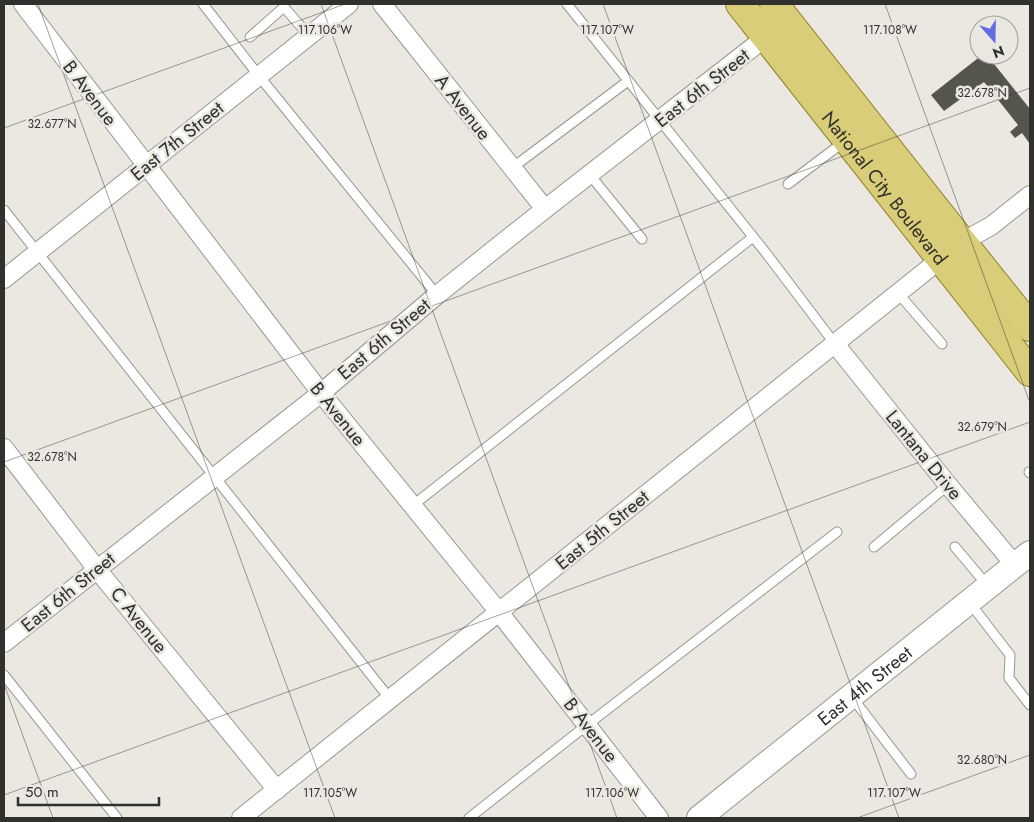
<svg xmlns="http://www.w3.org/2000/svg" width="1034" height="822" font-family="Jost,sans-serif">
	<style>
		.building { fill: #55544d }
		.lines { fill: none; stroke-linecap: round; stroke-linejoin: round }
		.lane-casing { stroke: #98978f; stroke-width: 11 }
		.street-casing { stroke: #98978f; stroke-width: 20 }
		.secondary-casing { stroke: #98978f; stroke-width: 26 }
		.primary-casing { stroke: #8d8024; stroke-width: 30 }
		.lane { stroke: #fff; stroke-width: 9 }
		.street { stroke: #fff; stroke-width: 18 }
		.secondary { stroke: #fff; stroke-width: 24 }
		.primary { stroke: #d9cd79; stroke-width: 28 }
		.ticks { fill: none; stroke: #30302c; stroke-width: 1; stroke-opacity: 0.45 }
		.labels { text-anchor: middle; dominant-baseline: central; stroke-width: 5; stroke-linejoin: round; paint-order: stroke }
		.street-label { font-size: 19px; fill: #30302c; stroke: #eae8e0 }
		.ticks-label { font-size: 12px; text-anchor: middle; fill: #30302c; stroke: #eae8e0; stroke-width: 5; stroke-linejoin: round; paint-order: stroke }
	</style>
	<rect width="100%" height="100%" fill="#eae8e0"/>
	<!-- building -->
	<polygon class="building" points="982,55 987,55 1030,109 1030,144 1022,133 1015,138 1010,132 1018,125 984,82 944,111 931,95"/>
	<g class="lines">
		<defs>
			<g id="lane">
				<polyline points="203,4 259,76 437,295"/>
				<polyline points="567,4 766,253 835,344"/>
				<polyline points="250,37 284,7 309,36"/>
				<polyline points="512,168 628,81"/>
				<polyline points="590,175 642,239"/>
				<polyline points="788,184 845,141"/>
				<polyline points="4,210 390,699"/>
				<polyline points="898,293 942,344"/>
				<polyline points="1029,472 1030,473"/>
				<polyline points="412,506 753,237"/>
				<polyline points="874,547 948,485"/>
				<polyline points="955,547 987,585"/>
				<polyline points="970,603 1010,655 1009,678 1030,705"/>
				<polyline points="4,675 117,818"/>
				<polyline points="851,696 911,774"/>
				<polyline points="469,818 587,725 837,532"/>
			</g>
			<g id="street">
				<polyline points="23,4 321,393 499,612 659,818"/>
				<polyline points="382,4 545,209"/>
				<polyline points="4,279 349,4"/>
				<polyline points="835,344 948,485 1015,565"/>
				<polyline points="4,448 96,568 277,790"/>
				<polyline points="4,643 321,393 437,295 545,209 766,37"/>
				<polyline points="241,818 962,242 991,226 1030,195"/>
			</g>
			<g id="secondary">
				<path id="s1" d="M 699,818 L 1030,553"/>
			</g>
			<g id="primary">
				<path id="s2" d="M 740,4 L 1030,372"/>
				<polyline points="774,4 962,242 1030,327"/>
			</g>
		</defs>
		<!-- lane casing -->
		<use href="#lane" class="lane-casing"/>
		<!-- street casing -->
		<use href="#street" class="street-casing"/>
		<!-- secondary casing -->
		<use href="#secondary" class="secondary-casing"/>
		<!-- primary casing -->
		<use href="#primary" class="primary-casing"/>
		<!-- lane -->
		<use href="#lane" class="lane"/>
		<!-- street -->
		<use href="#street" class="street"/>
		<!-- secondary -->
		<use href="#secondary" class="secondary"/>
		<!-- primary -->
		<use href="#primary" class="primary"/>
	</g>
	<!-- ticks -->
	<path class="ticks" d="M 38,4 L 335,818M 321,4 L 617,818M 603,4 L 899,818M 885,4 L 1030,403M 4,128 L 345,4M 4,462 L 1030,88M 4,684 L 53,818M 4,795 L 1030,422M 857,818 L 1030,755"/>
	<g class="labels">
		<!-- street labels -->
		<g class="street-label">
			<text transform="translate(702 88) rotate(-38)">East 6th Street</text>
			<text transform="translate(90 93) rotate(53)">B Avenue</text>
			<text transform="translate(463 107) rotate(52)">A Avenue</text>
			<text transform="translate(177 141) rotate(-39)">East 7th Street</text>
			<text stroke="none"><textPath href="#s2" startOffset="234">National City Boulevard</textPath></text>
			<text transform="translate(384 339) rotate(-40)">East 6th Street</text>
			<text transform="translate(338 414) rotate(51)">B Avenue</text>
			<text transform="translate(924 455) rotate(51)">Lantana Drive</text>
			<text transform="translate(602 530) rotate(-39)">East 5th Street</text>
			<text transform="translate(68 592) rotate(-39)">East 6th Street</text>
			<text transform="translate(139 620) rotate(51)">C Avenue</text>
			<text stroke="none"><textPath href="#s1" startOffset="212">East 4th Street</textPath></text>
			<text transform="translate(591 730) rotate(52)">B Avenue</text>
		</g>
	</g>
	<g class="ticks-label">
		<text x="325" y="34">117.106°W</text>
		<text x="607" y="34">117.107°W</text>
		<text x="890" y="34">117.108°W</text>
		<text x="982" y="97">32.678°N</text>
		<text x="52" y="128">32.677°N</text>
		<text x="982" y="431">32.679°N</text>
		<text x="52" y="461">32.678°N</text>
		<text x="982" y="764">32.680°N</text>
		<text x="330" y="797">117.105°W</text>
		<text x="612" y="797">117.106°W</text>
		<text x="894" y="797">117.107°W</text>
	</g>
	<!-- border -->
	<rect width="1034" height="822" fill="none" stroke="#30302c" stroke-width="10"/>
	<!-- north arrow -->
	<g transform="translate(994 40) rotate(160)"><circle r="24" fill="#eae8e0" stroke="#a09e98"/>
	<path d="M0-4L9 19L0 12L-9 19Z" fill="#646ce5"/>
	<text y="-8" font-size="14" font-weight="bold" text-anchor="middle" fill="#30302c">N</text>
	</g>
	<!-- scale -->
	<path d="M18 797v8h141v-8" fill="none" stroke="#30302c" stroke-width="2.5"/>
	<text x="25" y="797" font-size="15" fill="#30302c" stroke="#eae8e0" stroke-width="4" paint-order="stroke">50 m</text>
</svg>
